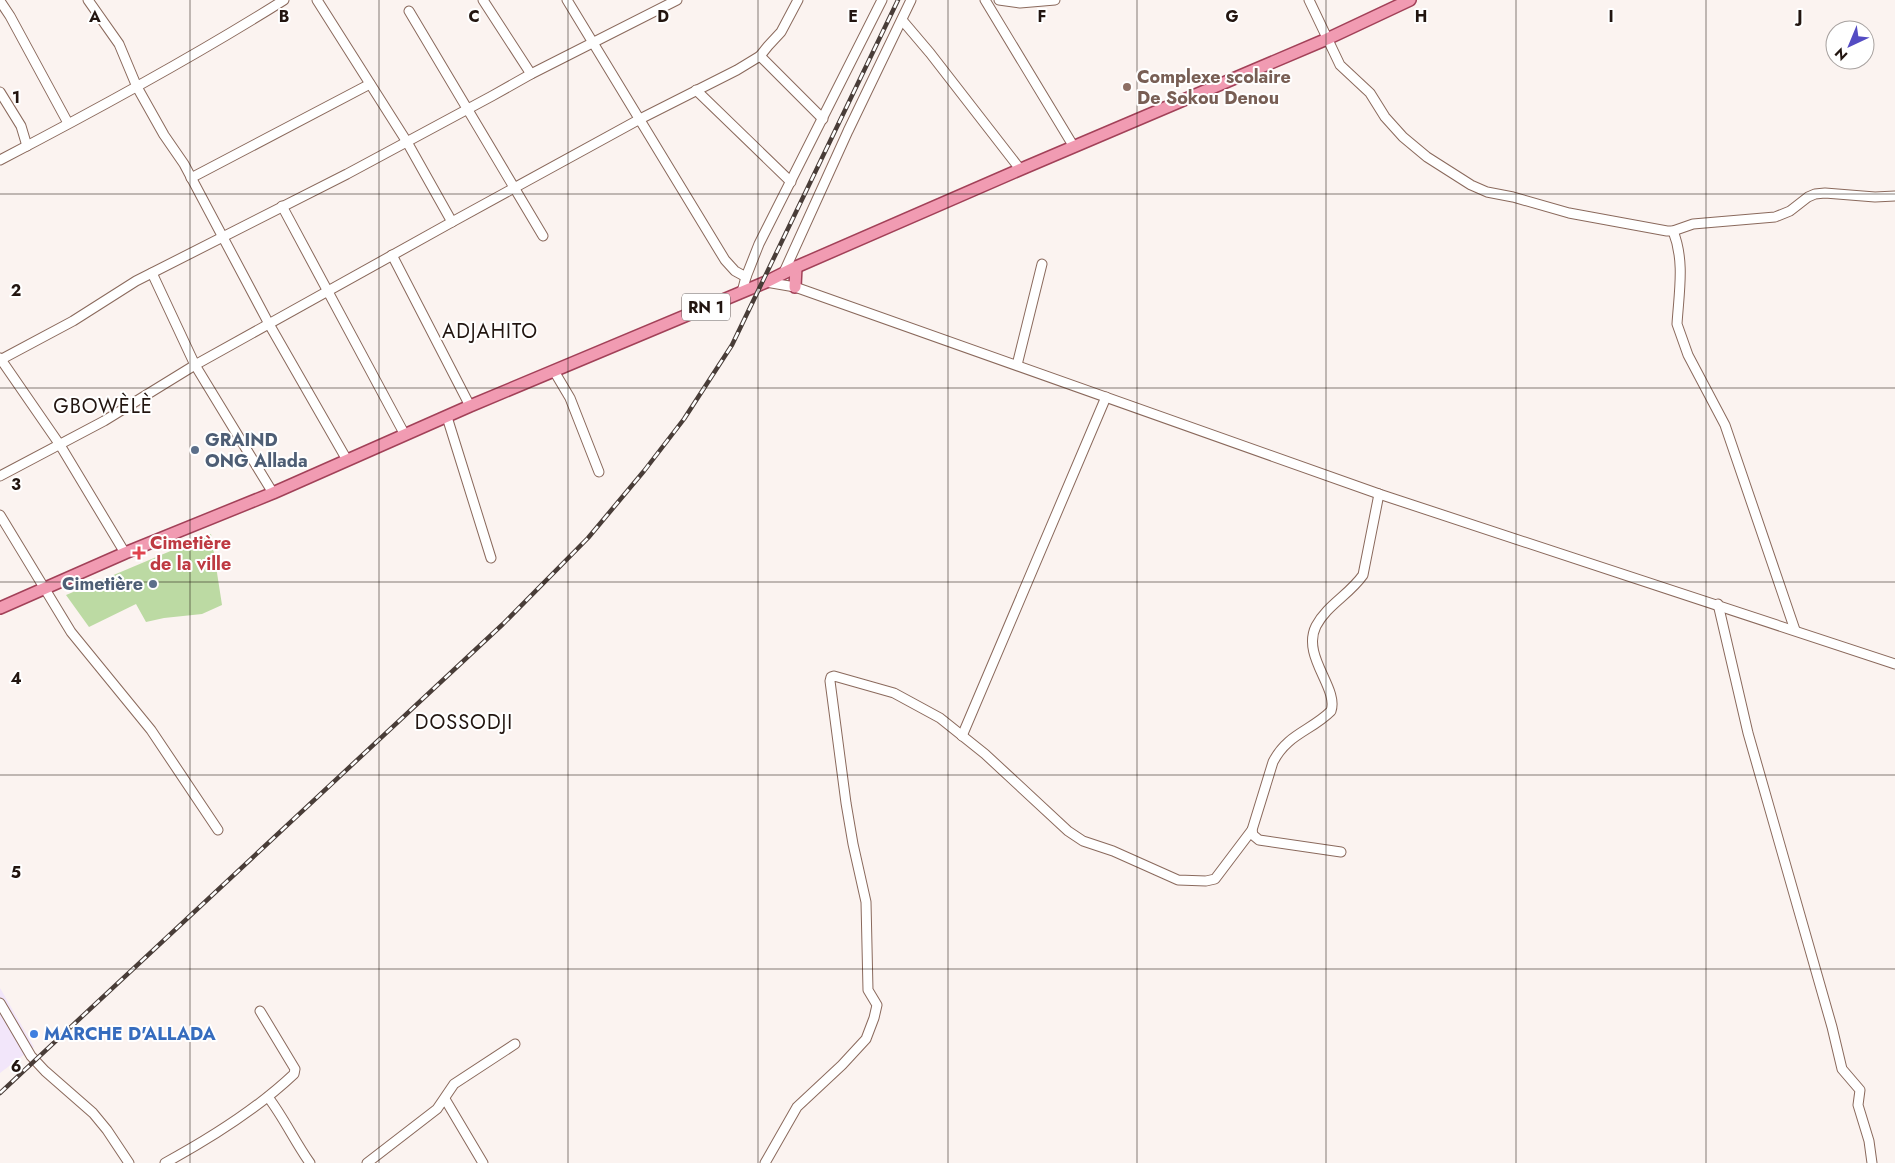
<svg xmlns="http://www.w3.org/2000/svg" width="1895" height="1163" font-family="Jost,sans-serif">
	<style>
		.commercial { fill: #f2e6fa }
		.green { fill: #bcdaa3 }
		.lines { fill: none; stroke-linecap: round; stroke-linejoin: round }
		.minor-casing { stroke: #8a695c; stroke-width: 11 }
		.major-casing { stroke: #a24158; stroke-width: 14 }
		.minor { stroke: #fff; stroke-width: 9 }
		.major { stroke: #f19bb2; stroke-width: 11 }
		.rail-casing { stroke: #493d38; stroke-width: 4.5 }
		.rail { stroke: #fff; stroke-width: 2.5; stroke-dasharray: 8; stroke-linecap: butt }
		.grid { fill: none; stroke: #221510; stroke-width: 1; stroke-opacity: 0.55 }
		.education-dot { fill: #8d6e63; stroke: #fff; stroke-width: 2 }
		.service-dot { fill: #5c6f8a; stroke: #fff; stroke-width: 2 }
		.health-dot { fill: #e0444e; stroke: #fff; stroke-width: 2 }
		.shop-dot { fill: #3f7fe0; stroke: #fff; stroke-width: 2 }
		.labels { text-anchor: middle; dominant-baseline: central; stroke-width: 4; stroke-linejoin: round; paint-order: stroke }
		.shield { fill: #fff; stroke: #645b58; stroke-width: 1 }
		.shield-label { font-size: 16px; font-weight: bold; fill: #221510 }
		.education-label { font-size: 18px; font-weight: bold; fill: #785e54; stroke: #fff; text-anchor: start }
		.service-label { font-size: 18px; font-weight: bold; fill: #4e5e75; stroke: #fff; text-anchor: start }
		.health-label { font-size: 18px; font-weight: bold; fill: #be3a42; stroke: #fff; text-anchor: start }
		.shop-label { font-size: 18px; font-weight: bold; fill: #366cbe; stroke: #fff; text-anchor: start }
		.quarter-label { font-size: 20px; letter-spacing: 1px; fill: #221510; stroke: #fff }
		.grid-label { font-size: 16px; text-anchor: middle; font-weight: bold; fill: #221510; stroke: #fff; stroke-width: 4; stroke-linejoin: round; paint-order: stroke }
	</style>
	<rect width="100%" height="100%" fill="#fbf3f0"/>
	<!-- commercial -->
	<polygon class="commercial" points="0,988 34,1047 0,1073"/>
	<!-- green -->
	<polygon class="green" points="211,534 222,605 202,614 164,618 146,622 136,604 89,627 66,595"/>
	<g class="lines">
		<defs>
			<g id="minor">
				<polyline points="88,0 119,44 137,87 164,135 184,164 269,324 347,460"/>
				<polyline points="317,0 407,142 452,222"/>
				<polyline points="483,0 531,74"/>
				<polyline points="567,0 725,260 735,271 746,277"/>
				<polyline points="985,0 1074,147"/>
				<polyline points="999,0 1020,3 1055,0"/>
				<polyline points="1309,0 1340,65 1370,93 1385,117 1403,137 1427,157 1471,185 1487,192 1513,197 1569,213 1667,231 1673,231 1693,224 1775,217 1790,211 1808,197 1815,194 1825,193 1875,197 1895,196"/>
				<polyline points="0,1 10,16 68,123"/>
				<polyline points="409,11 543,236"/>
				<polyline points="902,20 930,53 1020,169"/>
				<polyline points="760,56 823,119"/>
				<polyline points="696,90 791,182"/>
				<polyline points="0,92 21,126 27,146"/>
				<path d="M 0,160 C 96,110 192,58 284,0"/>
				<polyline points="191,178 370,84"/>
				<polyline points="282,206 405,435"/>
				<path d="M 1673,231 C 1685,261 1679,292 1677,324 L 1688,355 L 1725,425 L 1795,630"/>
				<polyline points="392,255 470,406"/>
				<polyline points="784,272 848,131 911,0"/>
				<polyline points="152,273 195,365 273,493"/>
				<polyline points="766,282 795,287 1379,494 1895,664"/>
				<polyline points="742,292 746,277 759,244 882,0"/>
				<polyline points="0,358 60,445 125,553"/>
				<polyline points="0,360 73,321 136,281 347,174 492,96 531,74 677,0"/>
				<polyline points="1017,365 1042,264"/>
				<polyline points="554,371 570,398 599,472"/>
				<polyline points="447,417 491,558"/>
				<polyline points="0,476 104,421 195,365 452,222 640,119 737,70 760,56 768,46 781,32 798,0"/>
				<polyline points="0,515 71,632 151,730 218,830"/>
				<polyline points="1718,604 1748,733 1832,1027 1842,1069 1860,1090 1858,1105 1869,1141 1872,1163"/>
				<polyline points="962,736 1106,397"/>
				<path d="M 1341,852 L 1259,840 L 1253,835 L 1252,830 L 1273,762 C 1287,734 1311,731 1331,711 C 1339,688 1301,656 1316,626 C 1327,605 1349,595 1363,575 L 1379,494"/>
				<polyline points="0,1003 31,1056 45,1071 93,1113 107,1130 129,1163"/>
				<path d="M 268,1097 C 284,1118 295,1142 310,1163"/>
				<polyline points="445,1099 483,1163"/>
				<path d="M 165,1163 C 211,1138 256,1110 294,1074 L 295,1069 L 260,1011"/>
				<polyline points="367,1163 437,1109 454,1084 515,1044"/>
				<polyline points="765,1163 797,1107 842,1065 866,1039 874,1018 877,1005 868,990 866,902 853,844 846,803 830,681 831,677 834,676 894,693 940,718 985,754 1068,831 1083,841 1113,851 1178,880 1206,881 1215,879 1252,830"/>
			</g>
			<g id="major">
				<polyline points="795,287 796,267"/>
				<polyline points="0,608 125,553 273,493 470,406 766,282 796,267 1026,167 1327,39 1410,0"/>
			</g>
		</defs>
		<!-- minor casing -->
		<use href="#minor" class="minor-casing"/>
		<!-- major casing -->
		<use href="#major" class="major-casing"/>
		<!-- minor -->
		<use href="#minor" class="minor"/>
		<!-- major -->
		<use href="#major" class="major"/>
		<defs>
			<polyline id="rail" points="0,1093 503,624 588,538 644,471 684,419 732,345 898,0"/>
		</defs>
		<!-- rail casing -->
		<use href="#rail" class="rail-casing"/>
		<!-- rail -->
		<use href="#rail" class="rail"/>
	</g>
	<!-- grid -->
	<path class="grid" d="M 190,0 L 190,1163M 379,0 L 379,1163M 568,0 L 568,1163M 758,0 L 758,1163M 948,0 L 948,1163M 1137,0 L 1137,1163M 1326,0 L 1326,1163M 1516,0 L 1516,1163M 1706,0 L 1706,1163M 0,194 L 1895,194M 0,388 L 1895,388M 0,582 L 1895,582M 0,775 L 1895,775M 0,969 L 1895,969"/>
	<!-- markers -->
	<circle class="education-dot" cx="1127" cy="87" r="5"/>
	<g class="service-dot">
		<circle cx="195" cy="450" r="5"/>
		<circle cx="153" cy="584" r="5"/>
	</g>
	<path class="health-dot" d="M136.5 545.5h5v5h5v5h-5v5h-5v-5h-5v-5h5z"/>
	<circle class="shop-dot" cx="34" cy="1034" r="5"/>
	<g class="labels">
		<!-- shield labels -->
		<rect class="shield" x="682" y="293.5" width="48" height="27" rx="4"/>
		<g class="shield-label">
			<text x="706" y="307">RN 1</text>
		</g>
		<!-- education labels -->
		<g class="education-label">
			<text x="1137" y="77">Complexe scolaire<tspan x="1137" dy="21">De Sokou Denou</tspan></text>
		</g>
		<!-- service labels -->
		<g class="service-label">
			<text x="205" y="440">GRAIND<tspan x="205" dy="21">ONG Allada</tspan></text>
			<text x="143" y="584" text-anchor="end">Cimetière</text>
		</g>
		<!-- health labels -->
		<g class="health-label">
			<text x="150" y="543">Cimetière<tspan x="150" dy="21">de la ville</tspan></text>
		</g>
		<!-- shop labels -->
		<g class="shop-label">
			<text x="44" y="1034">MARCHE D'ALLADA</text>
		</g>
		<!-- quarter labels -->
		<g class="quarter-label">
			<text x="490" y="331">ADJAHITO</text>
			<text x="103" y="406">GBOWÈLÈ</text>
			<text x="464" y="722">DOSSODJI</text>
		</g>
	</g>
	<g class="grid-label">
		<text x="95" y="22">A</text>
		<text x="284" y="22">B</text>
		<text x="474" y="22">C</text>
		<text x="663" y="22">D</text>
		<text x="853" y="22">E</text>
		<text x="1042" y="22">F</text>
		<text x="1232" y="22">G</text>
		<text x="1421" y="22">H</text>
		<text x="1611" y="22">I</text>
		<text x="1800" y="22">J</text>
		<text x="16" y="103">1</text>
		<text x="16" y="296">2</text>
		<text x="16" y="490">3</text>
		<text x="16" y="684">4</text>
		<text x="16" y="878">5</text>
		<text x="16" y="1072">6</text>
	</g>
	<!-- north arrow -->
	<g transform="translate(1850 45) rotate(224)"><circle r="24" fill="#ffffff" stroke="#a7a19f"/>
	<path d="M0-4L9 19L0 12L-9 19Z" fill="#544cc3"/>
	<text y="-8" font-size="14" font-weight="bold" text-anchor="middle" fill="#221510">N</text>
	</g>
</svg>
